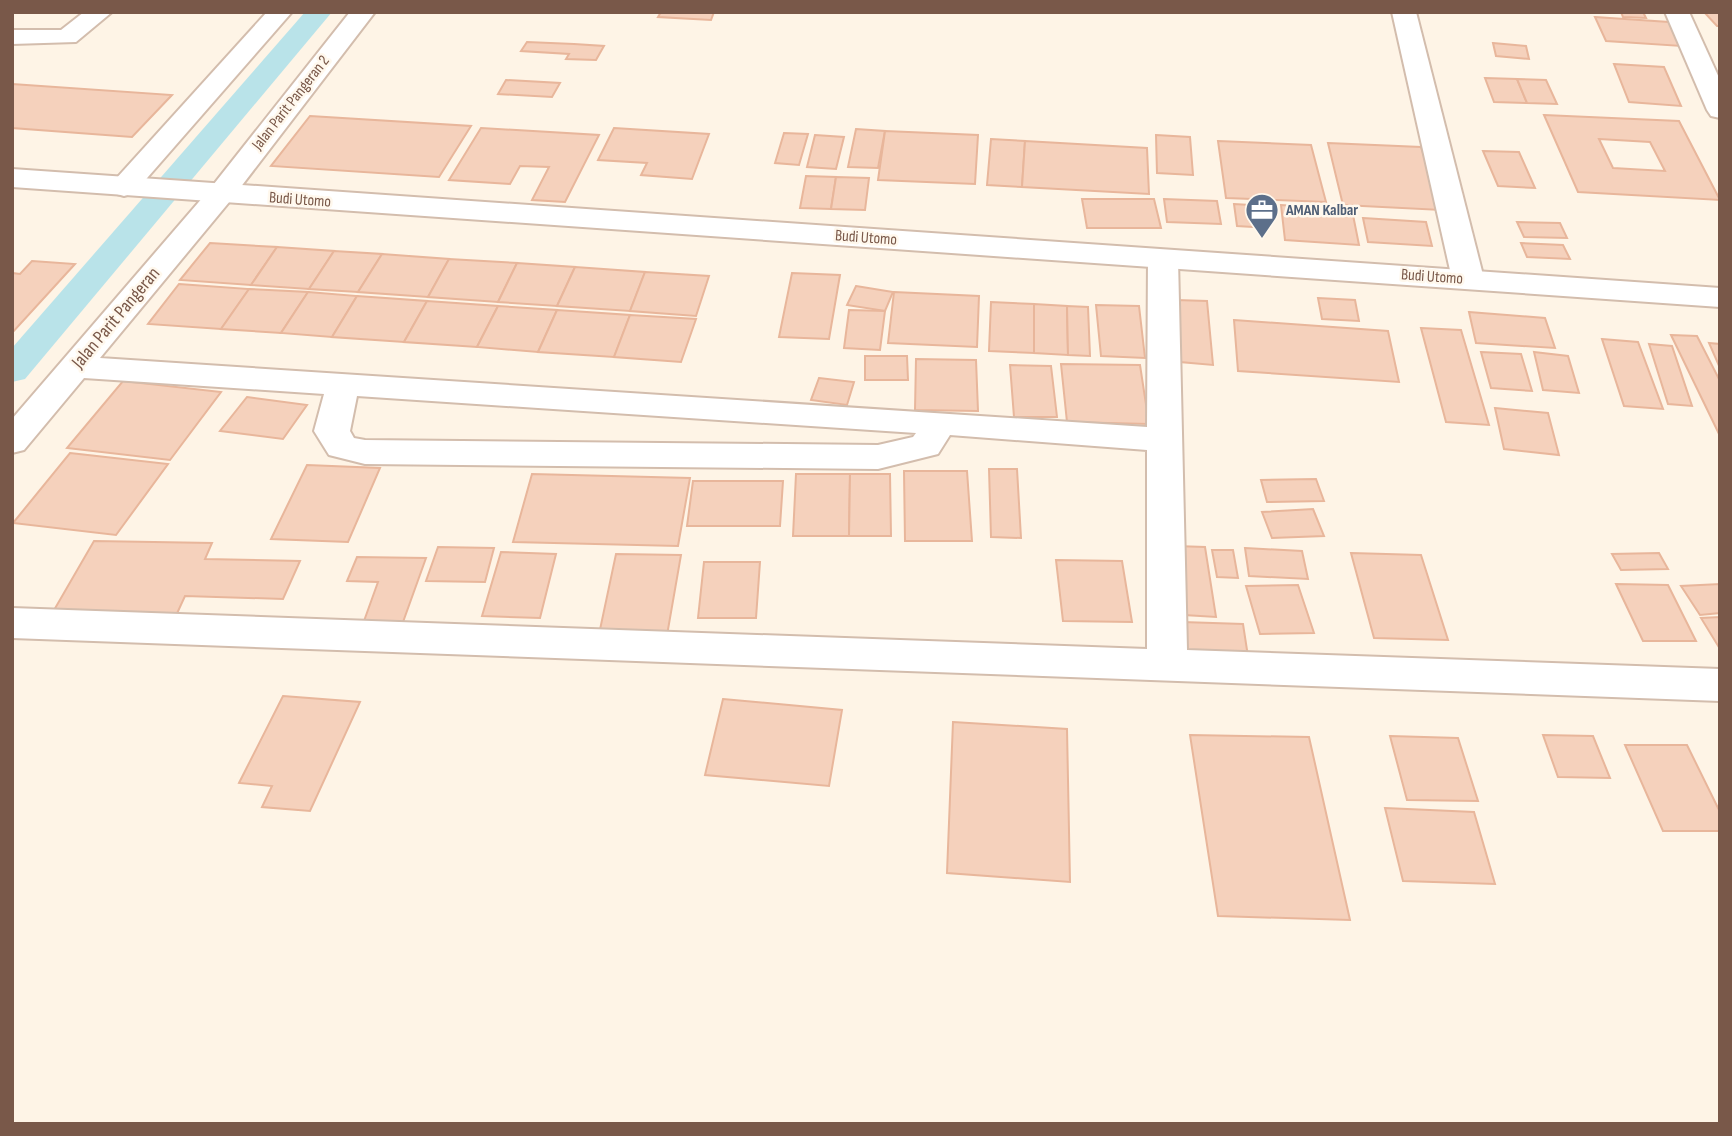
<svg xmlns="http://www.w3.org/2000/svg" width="1732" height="1136" font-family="'Sofia Sans Condensed',sans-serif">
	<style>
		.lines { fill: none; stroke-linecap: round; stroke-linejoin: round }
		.canal { fill: #b9e3e9; fill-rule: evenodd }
		.building { fill: #f5d1bc; stroke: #e8b69b; stroke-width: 2; fill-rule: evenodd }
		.minor-casing { stroke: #d3bdad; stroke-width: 4 }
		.tertiary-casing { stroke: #d3bdad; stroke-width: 4 }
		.minor { fill: #fff; fill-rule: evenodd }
		.tertiary { fill: #fff; fill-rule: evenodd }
		.labels { text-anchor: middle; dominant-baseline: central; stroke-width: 5; stroke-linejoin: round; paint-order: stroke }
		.far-street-label { font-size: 16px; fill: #795849; stroke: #fff8ed }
		.far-service-label { font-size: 16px; font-weight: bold; fill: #4e5e75; stroke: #fff8ed; text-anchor: start }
		.street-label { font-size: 19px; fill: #795849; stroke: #fff8ed }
	</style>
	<rect width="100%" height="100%" fill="#fef4e6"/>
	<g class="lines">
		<!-- canal -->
		<polygon class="canal" points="305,12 332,12 25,379 12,382 12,348"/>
	</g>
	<!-- building -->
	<g class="building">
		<polygon points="661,12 714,12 711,20 658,17"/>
		<polygon points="1621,12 1643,12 1646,18 1623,17"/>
		<polygon points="1704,12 1720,12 1720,26 1717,26"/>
		<polygon points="1595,17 1669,22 1681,46 1606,41"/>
		<polygon points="527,42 574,44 604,46 596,60 566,59 569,54 521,51"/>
		<polygon points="1493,43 1526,46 1529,59 1496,56"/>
		<polygon points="1614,64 1664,67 1681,106 1629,102"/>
		<polygon points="1485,78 1517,79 1527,103 1494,102"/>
		<polygon points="1517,79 1546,80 1557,104 1527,103"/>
		<polygon points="506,80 560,83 552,97 498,94"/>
		<polygon points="12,84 172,95 132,137 12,128"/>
		<path d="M 1544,115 L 1679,121 L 1720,200 L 1578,192 ZM 1599,139 L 1650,142 L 1665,171 L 1613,168 Z"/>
		<polygon points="310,116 471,126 439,177 271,166"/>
		<polygon points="481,128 599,135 565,202 532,200 549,167 520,166 510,184 449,180"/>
		<polygon points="614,128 709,134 692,179 641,175 647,163 598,160"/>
		<polygon points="856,129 885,131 878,168 848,167"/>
		<polygon points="885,131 978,135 975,184 878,180"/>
		<polygon points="784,133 808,134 799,165 775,163"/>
		<polygon points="815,135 844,137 836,169 807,167"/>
		<polygon points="1156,135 1190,137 1193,175 1157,173"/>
		<polygon points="991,139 1025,141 1022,187 987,185"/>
		<polygon points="1025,141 1147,148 1149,194 1022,187"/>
		<polygon points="1218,141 1311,145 1326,202 1226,198"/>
		<polygon points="1328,143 1421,147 1441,210 1343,205"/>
		<polygon points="1483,151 1519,152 1535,188 1498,186"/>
		<polygon points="806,176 836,177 831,209 800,208"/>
		<polygon points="836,177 869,178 865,210 831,209"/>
		<polygon points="1082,199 1154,199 1161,228 1087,228"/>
		<polygon points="1164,199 1217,201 1221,224 1167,222"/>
		<polygon points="1234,204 1266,206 1269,228 1237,226"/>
		<polygon points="1281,205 1352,210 1359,245 1285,240"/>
		<polygon points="1363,218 1426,222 1432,246 1368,242"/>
		<polygon points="1517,222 1560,223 1567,238 1524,237"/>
		<polygon points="210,243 277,247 251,285 180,280"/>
		<polygon points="1521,243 1563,245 1570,259 1527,257"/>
		<polygon points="277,247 334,251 309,289 251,285"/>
		<polygon points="334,251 382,254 358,292 309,289"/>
		<polygon points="382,254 449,259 428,297 358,292"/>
		<polygon points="449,259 517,263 498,302 428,297"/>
		<polygon points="32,261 75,264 12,333 12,273 20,274"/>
		<polygon points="517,263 575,267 557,306 498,302"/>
		<polygon points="575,267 645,272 630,311 557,306"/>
		<polygon points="645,272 709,276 696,316 630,311"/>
		<polygon points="792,273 840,275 829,339 779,337"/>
		<polygon points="179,284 249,289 221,329 148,324"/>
		<polygon points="856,286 893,292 885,311 847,305"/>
		<polygon points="249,289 308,292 281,333 221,329"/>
		<polygon points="308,292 357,296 332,337 281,333"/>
		<polygon points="894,292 979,296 977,347 888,343"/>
		<polygon points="357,296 427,301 404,342 332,337"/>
		<polygon points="1318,298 1355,300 1359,321 1322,319"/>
		<polygon points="1176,300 1207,301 1213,365 1180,362"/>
		<polygon points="427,301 498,306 477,347 404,342"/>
		<polygon points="991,302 1034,304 1034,353 989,351"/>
		<polygon points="1034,304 1067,306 1068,355 1034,353"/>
		<polygon points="1096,305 1139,306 1145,358 1101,356"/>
		<polygon points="498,306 557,310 538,352 477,347"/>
		<polygon points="1067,306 1088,307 1090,356 1068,355"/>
		<polygon points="557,310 630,315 614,357 538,352"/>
		<polygon points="849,310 885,311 880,350 844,348"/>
		<polygon points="1469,312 1545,318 1555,348 1476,343"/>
		<polygon points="630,315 696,319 681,362 614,357"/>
		<polygon points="1234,320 1388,331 1399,382 1238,371"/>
		<polygon points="1421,328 1461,330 1489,425 1446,422"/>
		<polygon points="1671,335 1697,336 1720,381 1720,436"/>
		<polygon points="1602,339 1638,342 1663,409 1624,406"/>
		<polygon points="1709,343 1720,344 1720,368"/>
		<polygon points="1649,344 1672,346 1692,406 1668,404"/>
		<polygon points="1481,352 1521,354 1532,391 1491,388"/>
		<polygon points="1534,352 1568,356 1579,393 1543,390"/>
		<polygon points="865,356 907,356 908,380 865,380"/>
		<polygon points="916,359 976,360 978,411 915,410"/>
		<polygon points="1061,364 1140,365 1149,424 1067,422"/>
		<polygon points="1010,365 1051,366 1057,417 1014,417"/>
		<polygon points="819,378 854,382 847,405 811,400"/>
		<polygon points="123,381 221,392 170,460 67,448"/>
		<polygon points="247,397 307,405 283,439 220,431"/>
		<polygon points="1495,408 1548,413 1559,455 1504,449"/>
		<polygon points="70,453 168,464 116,535 13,523"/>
		<polygon points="307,465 380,468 348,542 271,539"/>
		<polygon points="989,469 1017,469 1021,538 991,537"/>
		<polygon points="904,471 967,471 972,541 905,541"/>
		<polygon points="532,474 690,478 678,546 513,542"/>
		<polygon points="796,474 850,474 849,536 793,536"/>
		<polygon points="850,474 890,474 891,536 849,536"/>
		<polygon points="1316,479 1324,501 1267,502 1261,480"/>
		<polygon points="693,481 783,481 780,526 687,526"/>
		<polygon points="1313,509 1324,536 1272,538 1262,512"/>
		<polygon points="94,541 212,543 205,559 300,561 283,599 185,596 174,620 50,617"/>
		<polygon points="1175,546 1205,547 1216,617 1184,615"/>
		<polygon points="438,547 494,548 485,582 426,581"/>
		<polygon points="1245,548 1302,551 1308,579 1249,576"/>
		<polygon points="1212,550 1233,550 1238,578 1217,577"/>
		<polygon points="501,552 556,554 540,618 482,616"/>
		<polygon points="1351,553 1421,555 1448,640 1374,638"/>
		<polygon points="1659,553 1668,569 1621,570 1612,554"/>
		<polygon points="616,554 681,555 666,641 598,639"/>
		<polygon points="357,557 426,558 403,622 364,621 378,582 347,581"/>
		<polygon points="1056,560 1122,561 1132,622 1063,621"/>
		<polygon points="704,562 760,562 756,618 698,618"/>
		<polygon points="1616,584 1668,585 1696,641 1643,641"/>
		<polygon points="1720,584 1720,613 1700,615 1681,586"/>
		<polygon points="1298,585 1314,633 1260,634 1246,586"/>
		<polygon points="1720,617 1720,649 1701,618"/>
		<polygon points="1182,622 1243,624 1249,663 1187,660"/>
		<polygon points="283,696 360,702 310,811 262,807 272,786 239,783"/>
		<polygon points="723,699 842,710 829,786 705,775"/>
		<polygon points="953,722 1067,729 1070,882 947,873"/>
		<polygon points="1190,735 1309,737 1350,920 1218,916"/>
		<polygon points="1543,735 1593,736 1610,778 1558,777"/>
		<polygon points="1390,736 1458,738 1478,801 1407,800"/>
		<polygon points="1625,745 1687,745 1720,812 1720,831 1663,831"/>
		<polygon points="1385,808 1474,812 1495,884 1403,881"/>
	</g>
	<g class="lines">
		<defs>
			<g id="minor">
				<polygon points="84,12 112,12 76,42 12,44 12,30 61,30"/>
				<polygon points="267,12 292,12 134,193 124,196 114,193 110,187 114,181"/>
				<path d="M 350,12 L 375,12 L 230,201 L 100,358 L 1147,427 L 1148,259 L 1152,253 L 1163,250 L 1174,253 L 1178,259 L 1187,650 L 1720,669 L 1720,701 L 12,638 L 12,608 L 1147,649 L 1147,450 L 950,435 L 938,454 L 878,469 L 365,464 L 329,455 L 314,431 L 324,394 L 84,378 L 24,450 L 12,453 L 12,419 L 210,189 ZM 357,396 L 916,433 L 913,437 L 878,445 L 365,440 L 354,438 L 350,431 Z"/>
				<polygon points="1392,12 1416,12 1484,279 1479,286 1468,288 1457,286 1452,279"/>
				<polygon points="1665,12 1689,12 1720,80 1720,118 1711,116 1707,110"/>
			</g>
			<polygon id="tertiary" points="12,169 1720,288 1720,307 12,187"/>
		</defs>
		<!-- minor casing -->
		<use href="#minor" class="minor-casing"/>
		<!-- tertiary casing -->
		<use href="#tertiary" class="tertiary-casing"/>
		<!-- minor -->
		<use href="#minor" class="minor"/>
		<!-- tertiary -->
		<use href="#tertiary" class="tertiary"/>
	</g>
	<!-- icons -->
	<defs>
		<symbol id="office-pin" viewBox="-11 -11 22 30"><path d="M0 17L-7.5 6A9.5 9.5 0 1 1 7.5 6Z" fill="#5c6f8a" stroke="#fff8ed"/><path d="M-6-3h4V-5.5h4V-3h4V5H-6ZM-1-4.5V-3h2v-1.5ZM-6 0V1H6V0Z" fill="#fff"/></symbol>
	</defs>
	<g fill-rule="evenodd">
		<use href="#office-pin" x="1243" y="191" width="38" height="52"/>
	</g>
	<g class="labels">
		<!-- far-street labels -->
		<g class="far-street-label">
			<text transform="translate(291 103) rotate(-52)">Jalan Parit Pangeran 2</text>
			<text transform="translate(300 200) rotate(4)">Budi Utomo</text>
			<text transform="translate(866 238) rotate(4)">Budi Utomo</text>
			<text transform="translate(1432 277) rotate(4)">Budi Utomo</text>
		</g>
		<!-- far-service labels -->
		<g class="far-service-label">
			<text x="1286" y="210">AMAN Kalbar</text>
		</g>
		<!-- street labels -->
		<g class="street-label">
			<text transform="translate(116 318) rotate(-50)">Jalan Parit Pangeran</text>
		</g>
	</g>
	<!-- border -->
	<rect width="1732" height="1136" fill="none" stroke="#795849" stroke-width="28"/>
</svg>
